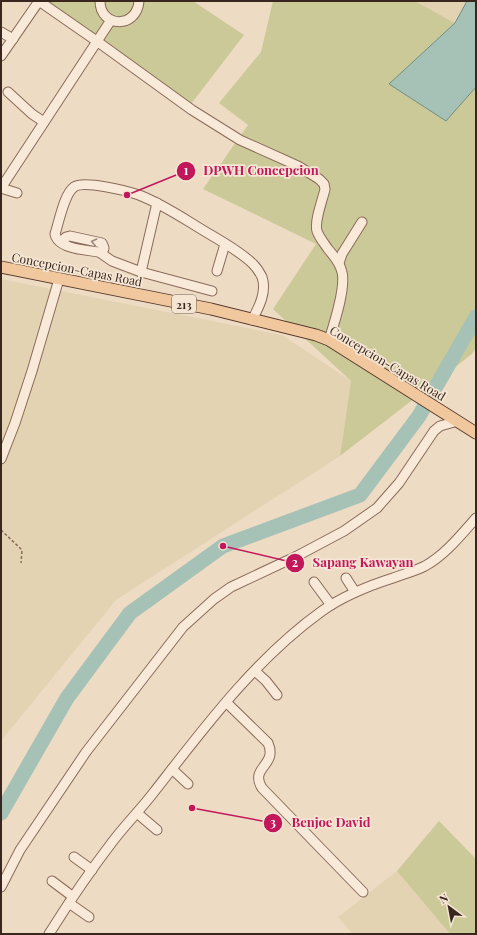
<svg xmlns="http://www.w3.org/2000/svg" width="477" height="935" font-family="'Playfair Display',serif">
	<style>
		.farmland { fill: #e4d3b2 }
		.green { fill: #ccc998 }
		.water { fill: #a6c1b5; stroke: #6d9081 }
		.lines { fill: none; stroke-linecap: round; stroke-linejoin: round }
		.river { stroke: #a6c1b5; stroke-width: 15 }
		.minor-casing { stroke: #896b5b; stroke-width: 11 }
		.major-casing { stroke: #573b2f; stroke-width: 13 }
		.path { stroke: #896b5b; stroke-width: 1.5; stroke-dasharray: 3 2; stroke-linecap: butt }
		.minor { stroke: #f9e9d8; stroke-width: 9 }
		.major { stroke: #f1c89d; stroke-width: 11 }
		.oneway { stroke: #99887c }
		.labels { text-anchor: middle; dominant-baseline: central; stroke-width: 3.5; stroke-linejoin: round; paint-order: stroke }
		.shield { fill: #f5e6d4; stroke: #716055; stroke-width: 1 }
		.shield-label { font-size: 11px; font-weight: bold; fill: #39271f }
		.street-label { font-size: 12px; fill: #39271f; stroke: #f5e6d4 }
		.leader { fill: none; stroke: #c2185b; stroke-width: 1.5 }
		.callout-dot { fill: #c2185b; stroke: #f5e6d4; stroke-width: 1.5 }
		.mark-label { font-size: 12px; text-anchor: middle; font-weight: bold; fill: #fff }
		.callout-label { font-size: 13px; text-anchor: middle; font-weight: bold; fill: #c2185b; stroke: #f5e6d4; stroke-width: 3.5; stroke-linejoin: round; paint-order: stroke }
	</style>
	<rect width="100%" height="100%" fill="#eedbc4"/>
	<!-- farmland -->
	<g class="farmland">
		<polygon points="415,1 467,1 455,23"/>
		<polygon points="1,279 282,335 351,381 340,456 116,600 1,741"/>
		<polygon points="397,871 450,934 347,934 351,932 338,917"/>
	</g>
	<!-- green -->
	<g class="green">
		<polygon points="44,1 193,1 244,35 191,104"/>
		<polygon points="273,1 415,1 455,23 389,84 446,121 476,87 476,348 472,354 340,456 351,381 273,309 316,244 203,189 248,125 219,103 261,52"/>
		<polygon points="439,821 476,859 476,934 450,934 397,871"/>
	</g>
	<!-- water -->
	<polygon class="water" points="467,1 476,1 476,87 446,121 389,84 455,23"/>
	<g class="lines">
		<!-- river -->
		<polyline class="river" points="1,813 67,698 130,613 223,546 360,495 419,416 476,317"/>
		<defs>
			<g id="minor">
				<path d="M 39,1 L 98,42 L 192,110 L 240,140 L 298,166 L 319,179 L 324,184 L 325,189 C 323,199 314,221 317,231 C 319,237 324,243 328,249 C 334,256 340,263 342,272 C 346,288 334,324 329,340"/>
				<path d="M 100,1 C 100,28 137,29 139,1"/>
				<polyline points="1,32 13,39"/>
				<polyline points="1,56 39,1"/>
				<polyline points="8,92 32,114 44,122"/>
				<polyline points="1,188 111,20"/>
				<polyline points="1,188 17,193"/>
				<path d="M 67,246 L 64,244 L 64,239 L 66,237 L 70,236 L 102,243 L 104,248 L 103,251 L 99,252 C 86,250 58,249 55,234 C 59,222 64,194 74,187 C 84,180 127,191 139,195 C 165,205 187,221 211,235 C 223,242 244,255 253,264 C 256,267 260,273 262,277 C 267,292 259,307 252,320"/>
				<polyline points="99,252 112,261 141,272 157,203"/>
				<polyline points="339,263 342,254 362,222"/>
				<polyline points="217,271 225,244"/>
				<polyline points="141,272 212,291"/>
				<polyline points="1,459 15,423 32,371 59,279"/>
				<polyline points="346,578 355,592"/>
				<polyline points="314,582 331,605"/>
				<polyline points="255,671 266,681 277,695"/>
				<path d="M 227,703 L 268,743 C 278,766 249,767 262,788 L 363,892"/>
				<polyline points="172,769 188,784"/>
				<polyline points="137,813 157,830"/>
				<polyline points="74,857 92,870"/>
				<polyline points="52,881 72,896"/>
				<polyline points="1,887 20,850 86,752 183,627 214,599 231,587 297,556 344,531 377,508 399,483 434,431 440,426 458,421"/>
				<polyline points="69,903 89,917"/>
				<path d="M 49,934 C 69,902 90,871 113,841 C 126,824 141,809 154,792 C 204,728 255,659 322,611 C 343,596 368,586 393,578 C 404,574 415,571 425,566 C 445,555 461,535 476,518"/>
			</g>
			<polyline id="major" points="1,267 211,309 316,335 329,340 476,433"/>
		</defs>
		<!-- minor casing -->
		<use href="#minor" class="minor-casing"/>
		<!-- major casing -->
		<use href="#major" class="major-casing"/>
		<!-- path -->
		<polyline class="path" points="1,530 22,550 21,563"/>
		<!-- minor -->
		<use href="#minor" class="minor"/>
		<!-- major -->
		<use href="#major" class="major"/>
	</g>
	<!-- one-way arrows -->
	<defs><path id="oneway-chevron" d="M-2-3.5L2.5 0L-2 3.5" fill="none" stroke-width="1.6" stroke-linecap="round" stroke-linejoin="round"/></defs>
	<use class="oneway" href="#oneway-chevron" transform="translate(94 242) rotate(-168)"/>
	<g class="labels">
		<!-- shield labels -->
		<rect class="shield" x="172" y="295" width="24" height="18" rx="3"/>
		<g class="shield-label">
			<text x="184" y="304">213</text>
		</g>
		<!-- street labels -->
		<g class="street-label">
			<text transform="translate(77 269) rotate(11)">Concepcion-Capas Road</text>
			<text transform="translate(388 363) rotate(31)">Concepcion-Capas Road</text>
		</g>
	</g>
	<!-- callouts -->
	<path class="leader" d="M127 195L186 171M223 546L295 563M192 808L273 823"/>
	<g class="callout-dot">
		<circle cx="127" cy="195" r="4"/>
		<circle cx="223" cy="546" r="4"/>
		<circle cx="192" cy="808" r="4"/>
		<circle cx="186" cy="171" r="10"/>
		<circle cx="295" cy="563" r="10"/>
		<circle cx="273" cy="823" r="10"/>
	</g>
	<g class="mark-label">
		<text x="186" y="175">1</text>
		<text x="295" y="567">2</text>
		<text x="273" y="827">3</text>
	</g>
	<g class="callout-label">
		<text x="261" y="175">DPWH Concepcion</text>
		<text x="363" y="567">Sapang Kawayan</text>
		<text x="331" y="827">Benjoe David</text>
	</g>
	<!-- border -->
	<rect width="477" height="935" fill="none" stroke="#39271f" stroke-width="4"/>
	<!-- north arrow -->
	<g transform="translate(449 907) rotate(328)" stroke="#f5e6d4" stroke-width="3" paint-order="stroke">
	<path d="M0-3L7 15L0 10L-7 15Z" fill="#39271f"/>
	<text y="-6" font-size="11" font-weight="bold" text-anchor="middle" fill="#39271f">N</text>
	</g>
</svg>
